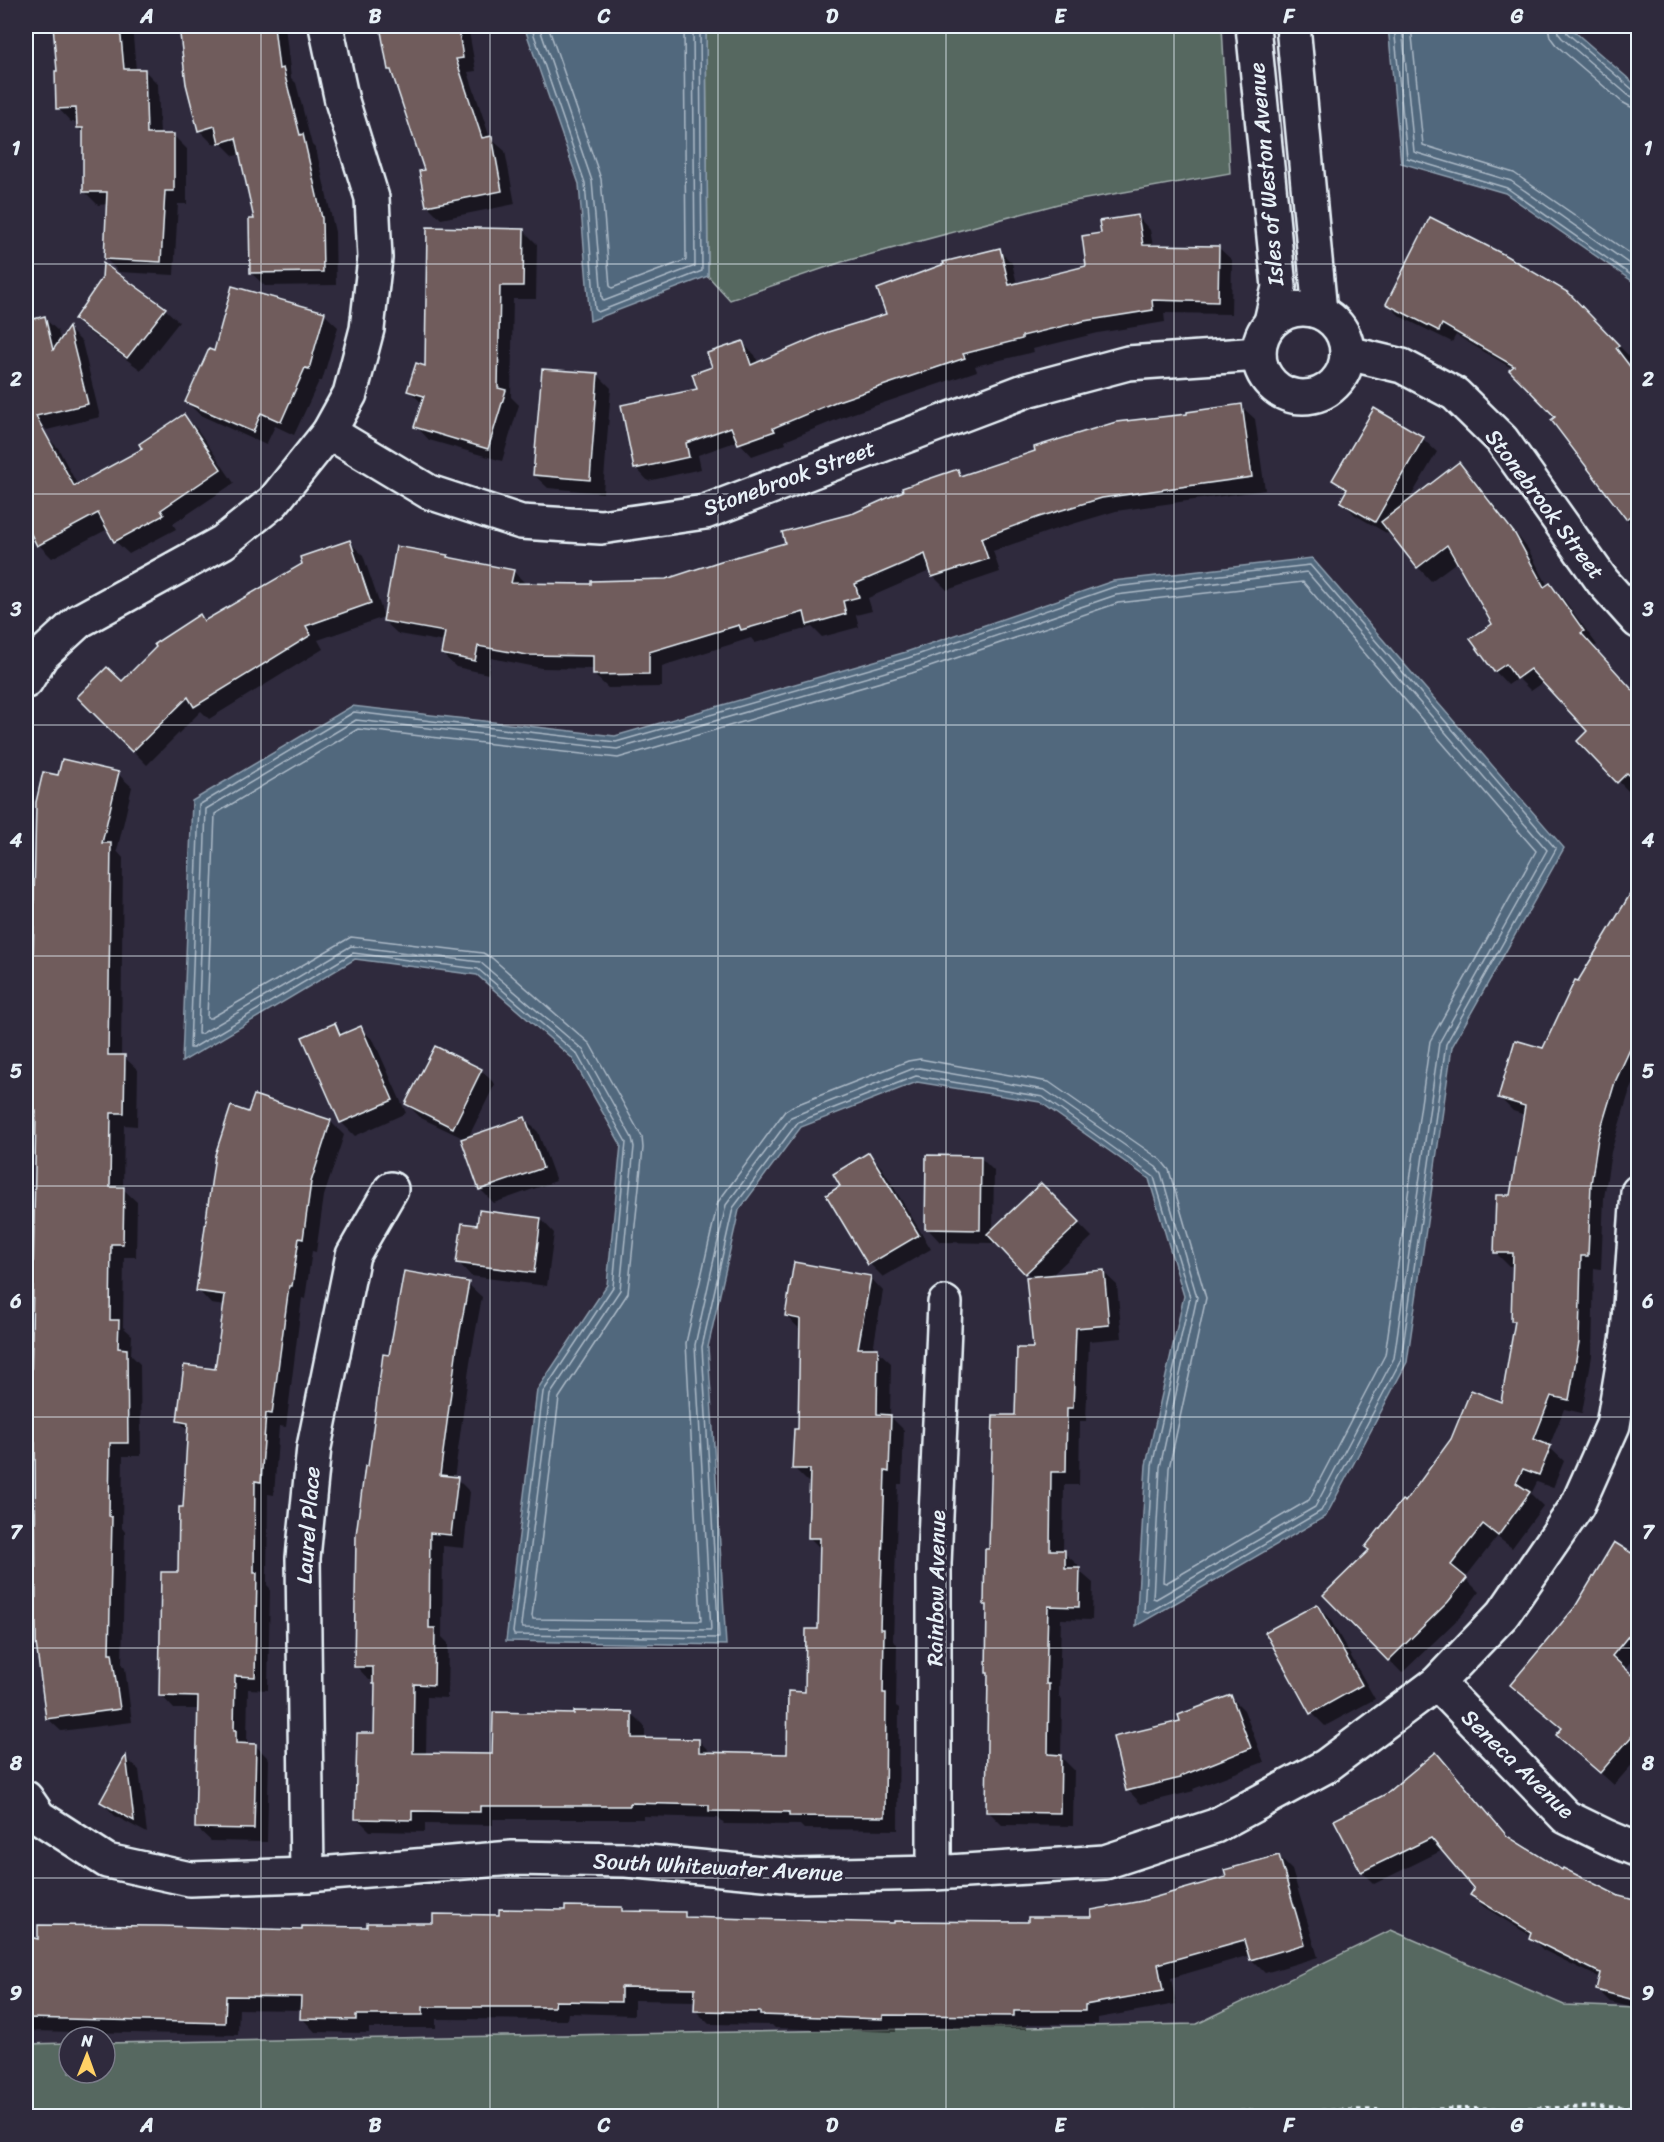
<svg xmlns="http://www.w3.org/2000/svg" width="1664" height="2142" font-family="Sriracha,sans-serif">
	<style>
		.green { fill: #576860; stroke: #a0acac; stroke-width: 1.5 }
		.water { fill: #51677d; stroke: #8d9eae; stroke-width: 1.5 }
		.shadow { fill: #0007 }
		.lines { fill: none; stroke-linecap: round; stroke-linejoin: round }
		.shore { stroke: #acbac7; stroke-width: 1.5 }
		.building { fill: #6f5c5c; stroke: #e8f1f8; stroke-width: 1.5 }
		.minor-casing { stroke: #e8f1f8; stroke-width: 38 }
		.path { stroke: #e8f1f8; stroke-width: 4; stroke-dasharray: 4.5 4.5; stroke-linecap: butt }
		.minor { stroke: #2f2a3d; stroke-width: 33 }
		.grid { fill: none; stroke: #e8f1f8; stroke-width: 1.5; stroke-opacity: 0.55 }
		.labels { text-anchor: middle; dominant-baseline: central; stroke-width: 6; stroke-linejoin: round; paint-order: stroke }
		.street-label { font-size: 22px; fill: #e8f1f8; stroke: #2f2a3d }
		.neatline { fill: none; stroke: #e8f1f8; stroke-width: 2 }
		.grid-label { font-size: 20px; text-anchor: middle; font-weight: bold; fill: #e8f1f8 }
	</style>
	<rect width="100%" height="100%" fill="#2f2a3d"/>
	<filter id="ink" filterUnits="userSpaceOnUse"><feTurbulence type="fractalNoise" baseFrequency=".0167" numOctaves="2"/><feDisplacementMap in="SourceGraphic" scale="12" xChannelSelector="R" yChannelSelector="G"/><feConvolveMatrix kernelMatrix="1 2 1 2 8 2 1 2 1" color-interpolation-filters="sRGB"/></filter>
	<g filter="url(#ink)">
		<!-- green -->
		<g class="green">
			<polygon points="706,26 1222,26 1230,173 1058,204 842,262 730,300 708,276"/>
			<polygon points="1391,1930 1564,2005 1638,2008 1638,2116 26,2116 26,2044 69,2043 69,2073 105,2073 105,2043 1197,2024"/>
		</g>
		<!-- water -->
		<g class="water">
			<polygon points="524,26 706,26 708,276 590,321 579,184"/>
			<polygon points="1388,26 1568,26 1638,87 1638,290 1632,281 1505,193 1401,163"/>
			<polygon points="1312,558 1564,848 1452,1047 1407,1362 1326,1516 1136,1626 1146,1465 1184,1296 1149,1179 1040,1102 917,1082 801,1127 739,1210 708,1347 726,1645 506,1641 537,1390 607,1285 621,1145 572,1058 477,975 355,959 182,1062 192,801 352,706 615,736 906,652 1113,581"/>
		</g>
		<!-- shadow -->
		<g class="shadow">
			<polygon points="54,26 132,26 136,70 144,70 158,84 160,136 174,136 187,149 187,204 178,204 174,275 119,272 105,258 108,204 98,205 84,191 84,134 78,128 78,122 71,122 58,108 58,73"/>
			<polygon points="181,26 285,26 291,78 296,83 312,145 316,149 335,232 336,285 265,286 251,273 256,220 241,154 234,156 220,142 213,144 199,130 187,84"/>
			<polygon points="382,26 468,26 476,71 468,72 490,138 505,151 515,204 441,219 427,205 426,171 395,75 389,70"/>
			<polygon points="1138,217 1150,230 1153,246 1219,248 1232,260 1231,314 1164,313 1165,322 1098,333 1033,349 1034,352 975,366 977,371 848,415 785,441 786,444 752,456 738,441 698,455 701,469 648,481 636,468 699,390 714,368 742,343 755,355 758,363 888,315 999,250 1012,263 1017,284 1088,267 1103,234"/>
			<polygon points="523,230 537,244 536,299 513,299 511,397 519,405 502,461 429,440 416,426 423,404 409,391"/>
			<polygon points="105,266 165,309 179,322 141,370 90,333 76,319 104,279"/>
			<polygon points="1568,294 1631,358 1628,362 1638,376 1638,533 1553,421 1557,418 1513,369 1456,335 1452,342 1401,317 1388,304"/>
			<polygon points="324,314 338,327 322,381 319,381 294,435 275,426 266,445 200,415 187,402"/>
			<polygon points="44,318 58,331 61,342 69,329 82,342 100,417 47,430 33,416 26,384 26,322"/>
			<polygon points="598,375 611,388 603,493 548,488 534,475"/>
			<polygon points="1241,406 1255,419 1265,490 1116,511 1053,530 993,551 1000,572 947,590 934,577 932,570 868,598 872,611 856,615 859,627 822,637 812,627 755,643 751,638 662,666 662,687 608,688 594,675 594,669 541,668 491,658 488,674 456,667 442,654 445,642 398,634 384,621 447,556 450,559 513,571 526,584 593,586 666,580 787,544 957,471 963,477 1189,416"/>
			<polygon points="1375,410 1423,439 1437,452 1406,505 1459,464 1473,478 1528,549 1548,586 1550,584 1563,598 1597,645 1593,648 1638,695 1638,789 1632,795 1579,741 1589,731 1544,682 1531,691 1518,678 1508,685 1495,671 1494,624 1458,561 1431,581 1418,567 1390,531 1388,534 1355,515 1342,501 1347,492 1334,480"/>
			<polygon points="184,416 197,429 234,483 173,524 176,529 129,554 115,541 108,529 52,558 39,545 30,529 26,532 26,445 45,435 58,448 78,486 144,450"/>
			<polygon points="349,542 363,555 384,617 318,640 323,649 209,719 201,711 147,765 79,697 122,683 200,616 206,622"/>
			<polygon points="118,774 132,787 117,851 123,858 121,1057 124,1057 138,1070 137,1126 124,1125 123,1189 137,1202 136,1257 124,1257 123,1327 132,1335 131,1355 140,1364 141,1456 123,1456 122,1528 125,1532 122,1665 125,1668 132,1722 61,1731 47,1718 37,1447 32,1442 37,1115 33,1111 59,777"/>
			<polygon points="1638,884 1638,1074 1628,1096 1611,1152 1604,1198 1601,1269 1594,1268 1592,1356 1582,1413 1564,1409 1549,1447 1564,1461 1553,1488 1537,1482 1531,1494 1543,1506 1512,1548 1497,1537 1465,1578 1479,1592 1462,1615 1402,1673 1325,1595 1371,1550 1405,1504 1502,1404 1516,1324 1513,1320 1514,1266 1509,1266 1495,1252 1511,1197 1525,1115 1513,1111 1500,1098 1544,1050 1578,983"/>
			<polygon points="334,1025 345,1035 360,1028 374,1041 406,1113 355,1136 341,1122"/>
			<polygon points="481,1070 495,1084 468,1138 525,1119 538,1132 556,1181 494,1203 480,1189 465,1139 421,1118 407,1104"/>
			<polygon points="249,1113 330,1121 344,1135 324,1196 316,1252 312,1251 305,1299 302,1298 286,1427 279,1426 274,1495 268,1494 267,1585 270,1588 268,1690 248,1689 247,1743 255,1745 269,1759 267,1842 211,1841 197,1828 199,1709 174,1709 161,1695 180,1573 189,1431 178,1420 216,1370 225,1306 211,1304 198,1290"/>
			<polygon points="869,1154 882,1168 931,1249 883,1277 870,1264"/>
			<polygon points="980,1157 994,1171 993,1231 1041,1185 1092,1237 1050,1277 1103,1272 1117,1285 1122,1338 1089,1341 1086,1421 1080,1421 1079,1485 1064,1485 1063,1552 1078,1565 1078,1570 1093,1583 1092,1620 1061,1619 1059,1696 1062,1699 1061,1757 1074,1770 1073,1826 1002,1825 988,1811 988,1607 985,1604 990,1550 1016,1417 1035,1350 1032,1278 993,1238 993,1243 940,1242 927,1228"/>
			<polygon points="541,1219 554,1233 547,1286 471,1276 458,1262 479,1226"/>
			<polygon points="870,1277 883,1291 873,1350 877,1350 891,1363 890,1416 904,1430 902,1484 898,1484 893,1641 897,1644 896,1706 899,1708 898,1830 804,1829 800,1825 724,1824 718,1818 643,1816 643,1819 493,1819 493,1825 425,1824 425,1832 370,1831 357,1818 376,1735 377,1686 374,1680 369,1680 356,1666 370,1468 390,1357 468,1284 482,1297 470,1362 454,1479 457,1479 470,1492 464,1548 443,1546 442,1637 448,1643 447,1698 427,1697 426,1754 493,1756 576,1715 631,1713 645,1727 645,1739 698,1740 712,1754 788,1755 807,1693 820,1630 821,1549 810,1538 811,1482 808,1482 794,1468 799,1431 801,1330 786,1316"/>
			<polygon points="1615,1544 1638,1559 1638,1654 1625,1670 1638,1682 1638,1758 1614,1785 1558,1735 1563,1729 1512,1685 1576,1608"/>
			<polygon points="1316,1606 1330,1619 1375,1699 1325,1726 1312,1713"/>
			<polygon points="1230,1696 1244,1710 1264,1762 1193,1789 1194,1791 1141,1804 1128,1790 1182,1722"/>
			<polygon points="126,1758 139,1770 147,1833 115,1816 102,1802"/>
			<polygon points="1336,1820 1510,1840 1563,1872 1619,1898 1638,1903 1638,2009 1610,2002 1597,1989 1600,1978 1543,1950 1531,1937 1531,1936 1484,1907 1472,1895 1475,1889 1443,1850 1374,1884 1362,1872"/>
			<polygon points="1279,1857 1292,1870 1318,1957 1265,1973 1251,1959 1250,1955 1171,1978 1176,2004 1098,2018 1098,2024 1027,2024 1027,2029 896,2028 896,2032 775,2028 772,2025 709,2024 696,2011 696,2001 634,2000 634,2015 568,2013 567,2020 436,2019 436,2028 369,2028 369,2033 315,2032 302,2018 302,2010 239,2009 238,2035 26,2031 26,1937 40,1941 303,1932 434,1925 500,1916 622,1908 626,1912 685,1913 690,1919 896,1924 1029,1924 1094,1918 1228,1878"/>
		</g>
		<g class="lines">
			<!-- shore -->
			<g class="shore">
				<polyline points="531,26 585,183 595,309 598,312 702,271 700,26"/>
				<polyline points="539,26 592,181 602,298 604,301 695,266 693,26"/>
				<polyline points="548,26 601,179 610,286 612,288 686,260 684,26"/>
				<polyline points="1394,26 1407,158 1507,188 1638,280"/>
				<polyline points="1402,26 1414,152 1511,181 1638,270"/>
				<polyline points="1411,26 1423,145 1514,173 1638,259"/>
				<polyline points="1548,26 1550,37 1556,45 1622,102 1631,107 1638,108"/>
				<polyline points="1557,26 1558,33 1562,38 1628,95 1638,99"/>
				<polyline points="1565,26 1567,33 1632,89 1638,91"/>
				<polygon points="1310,565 1556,849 1446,1044 1401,1360 1321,1511 1148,1613 1144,1612 1152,1466 1190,1297 1154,1177 1043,1097 916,1076 798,1122 733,1208 702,1347 719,1638 514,1635 513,1632 543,1392 613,1287 626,1142 577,1054 478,969 353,953 193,1048 190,1048 199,805 354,712 616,742 908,658 1114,587"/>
				<polygon points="1307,572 1547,850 1439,1043 1394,1358 1315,1507 1156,1599 1153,1598 1160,1467 1197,1297 1161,1173 1156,1167 1045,1090 919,1068 912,1069 791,1117 726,1205 695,1345 711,1630 523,1628 521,1625 550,1395 620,1290 634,1147 632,1138 583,1050 480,962 351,946 201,1034 198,1034 206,809 356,720 617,749 910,665 1116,595"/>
				<polygon points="1303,582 1536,851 1430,1041 1385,1355 1309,1500 1166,1583 1163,1582 1169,1468 1206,1298 1169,1170 1161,1160 1049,1082 920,1059 908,1061 793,1106 785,1111 718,1202 686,1343 701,1621 533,1619 532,1616 559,1398 628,1293 643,1148 642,1137 590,1044 492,958 483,953 351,937 211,1018 207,1018 215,814 358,729 618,758 912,673 1118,603"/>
			</g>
		</g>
		<!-- building -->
		<g class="building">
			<polygon points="53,26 120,26 124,69 145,69 147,134 174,134 174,191 165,191 161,262 104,259 107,192 83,192 83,128 77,128 76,108 56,109 55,71 57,71"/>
			<polygon points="179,26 274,26 279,69 283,68 300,135 303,134 322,218 323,272 250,273 249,219 254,219 236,138 219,143 215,126 198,131 186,84"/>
			<polygon points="380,26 458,26 463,58 456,59 482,138 492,136 502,191 426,206 419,171 424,170 391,70 388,70"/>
			<polygon points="1138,215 1143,245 1219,246 1218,302 1152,300 1153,310 1084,321 1022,336 1022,339 963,354 965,358 835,402 773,428 775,431 738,444 731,427 686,443 689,457 634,469 621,405 697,389 692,374 712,367 707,353 743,341 751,365 828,332 886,314 877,289 944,264 943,262 1000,248 1009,285 1086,266 1082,236 1101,233 1099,221"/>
			<polygon points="1430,217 1503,254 1569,293 1619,345 1616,348 1638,377 1638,510 1626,519 1551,420 1555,417 1509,370 1514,366 1442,324 1439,331 1386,304"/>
			<polygon points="427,227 524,229 523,286 500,286 498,388 506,390 488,449 414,427 424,396 407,391 416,363 425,366"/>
			<polygon points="103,263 166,308 127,358 74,319 102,278"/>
			<polygon points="232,286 325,312 309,369 305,368 281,422 261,413 253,432 185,402 209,349 214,351"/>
			<polygon points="45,316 53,350 69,327 88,404 36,416 74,486 142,449 139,444 184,414 221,469 161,510 164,515 114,542 98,513 37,546 26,524 26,321"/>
			<polygon points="542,369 598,373 590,480 533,475"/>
			<polygon points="1242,404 1252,477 1102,498 1039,517 981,538 988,559 932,577 925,554 855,584 859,597 843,601 846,614 807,625 804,612 741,630 739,625 649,652 649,674 593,675 593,656 527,655 478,646 475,661 441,654 445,632 383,621 396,546 448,555 447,557 514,570 511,583 591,584 591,581 666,579 721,561 785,543 782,532 854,513 903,491 902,488 958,469 960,476 1035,451 1034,447 1116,422 1187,414 1187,412"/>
			<polygon points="1374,408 1424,437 1375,522 1340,502 1347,489 1332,480"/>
			<polygon points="1459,462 1515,534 1544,587 1550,583 1584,631 1581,633 1638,696 1638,783 1627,773 1617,783 1577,741 1587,731 1530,669 1516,679 1506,664 1494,672 1470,639 1492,624 1447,545 1417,568 1381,522"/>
			<polygon points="350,540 371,603 306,626 311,635 194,707 188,697 132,752 77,697 107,667 122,681 156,647 154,644 200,614 204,621 302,564 300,557"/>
			<polygon points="62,759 119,772 102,843 111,843 108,1055 125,1055 124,1113 111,1113 110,1187 124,1187 123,1244 111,1244 110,1320 119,1320 118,1348 127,1349 128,1443 110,1443 109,1516 112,1517 109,1653 112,1653 120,1709 46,1719 36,1643 35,1442 30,1442 36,1111 31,1111 34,898 36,802 43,772 58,775"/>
			<polygon points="1638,881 1638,1032 1615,1082 1598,1138 1591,1184 1588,1256 1581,1256 1579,1342 1569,1400 1551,1396 1534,1439 1551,1446 1539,1475 1523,1469 1516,1483 1530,1492 1498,1536 1483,1524 1451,1565 1467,1578 1448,1602 1388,1661 1323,1595 1369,1550 1365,1547 1402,1500 1405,1502 1451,1439 1471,1390 1501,1402 1515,1321 1511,1321 1513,1253 1494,1253 1496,1195 1510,1195 1525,1106 1498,1098 1515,1040 1543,1048 1575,980 1578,981"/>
			<polygon points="335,1023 340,1035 361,1026 393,1100 340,1123 302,1037"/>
			<polygon points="435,1046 482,1069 453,1128 405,1104"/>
			<polygon points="254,1095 331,1120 311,1182 303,1239 299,1238 292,1286 289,1286 272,1414 266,1413 261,1482 255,1481 254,1573 257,1573 255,1677 235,1676 234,1730 236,1730 236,1743 256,1744 254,1829 195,1828 198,1697 159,1696 161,1572 178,1572 179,1507 183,1507 188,1423 177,1421 184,1365 215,1369 225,1295 196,1291 215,1155 231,1106 248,1112"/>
			<polygon points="525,1117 543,1168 479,1190 461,1139"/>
			<polygon points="869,1152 919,1235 868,1265 826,1195 840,1186 833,1174"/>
			<polygon points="926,1155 981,1156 980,1230 925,1229"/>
			<polygon points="1041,1183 1080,1222 1025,1274 987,1234"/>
			<polygon points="479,1210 541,1218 534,1273 456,1263 462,1223 477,1225"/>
			<polygon points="794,1262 871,1276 858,1348 878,1348 877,1414 891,1415 889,1472 885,1471 880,1629 884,1629 883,1693 886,1693 885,1817 789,1816 789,1812 709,1811 709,1805 630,1803 630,1806 480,1806 480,1812 412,1811 412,1820 355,1819 357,1733 374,1733 375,1684 373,1684 373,1667 354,1667 356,1535 365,1466 368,1466 383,1354 389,1355 404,1271 469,1282 457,1347 440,1475 458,1477 451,1535 430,1533 429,1628 435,1628 434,1685 414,1684 413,1753 492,1754 493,1712 574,1714 574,1711 632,1712 632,1738 699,1739 699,1752 787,1754 788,1691 805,1692 806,1629 818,1629 820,1538 808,1538 810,1469 792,1469 794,1429 798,1429 800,1319 785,1316"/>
			<polygon points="1104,1270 1109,1325 1076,1328 1073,1408 1067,1408 1066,1472 1051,1472 1050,1550 1065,1550 1065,1568 1080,1568 1079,1607 1048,1606 1046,1684 1049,1684 1048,1754 1061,1755 1060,1813 986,1812 988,1673 986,1673 987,1605 984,1605 985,1549 989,1549 993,1415 1015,1415 1017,1348 1033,1348 1026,1277"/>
			<polygon points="1614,1542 1638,1557 1638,1624 1612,1656 1638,1680 1638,1729 1600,1773 1556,1735 1562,1728 1510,1685 1575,1607"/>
			<polygon points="1317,1604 1362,1685 1310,1714 1265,1632"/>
			<polygon points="1231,1695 1251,1748 1181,1776 1181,1778 1126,1791 1113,1737 1180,1721 1178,1715"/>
			<polygon points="1436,1752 1507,1836 1562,1870 1563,1868 1619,1896 1638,1901 1638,2001 1596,1990 1600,1973 1529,1938 1531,1932 1470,1895 1474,1889 1431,1838 1361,1872 1334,1820 1384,1795"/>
			<polygon points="126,1755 134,1821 100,1802"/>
			<polygon points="1279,1855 1305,1944 1250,1960 1244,1940 1158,1964 1163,1991 1085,2005 1085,2011 1014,2011 1014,2016 883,2015 883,2019 760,2015 760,2012 694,2011 695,1988 621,1987 621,2002 555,2001 554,2007 423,2007 423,2015 356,2015 356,2020 300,2019 301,1997 226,1996 225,2023 26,2018 26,1936 38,1939 38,1925 161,1926 302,1930 302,1926 367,1927 367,1923 433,1923 433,1914 499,1915 499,1909 565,1910 565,1906 622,1907 622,1911 685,1912 685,1917 752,1919 894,1923 894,1921 1028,1922 1028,1917 1092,1917 1091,1910 1142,1901 1226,1877 1224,1870"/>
		</g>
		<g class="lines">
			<defs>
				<g id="minor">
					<polyline points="1253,26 1279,287 1271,322"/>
					<polyline points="1293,26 1320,312"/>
					<circle cx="1303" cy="353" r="44"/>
					<polyline points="1348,353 1402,366 1455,394 1502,440 1603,582 1638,621"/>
					<polyline points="329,432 429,492 521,522 601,527 705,512 1027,390 1128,363 1259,354"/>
					<polyline points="26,681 42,655 79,621 223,542 273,502 329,432 350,394 367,329 375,258 372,198 342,101 326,26"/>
					<polyline points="1437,1683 1566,1817 1607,1837 1638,1850"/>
					<polyline points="26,1798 39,1817 107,1861 190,1879 307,1875 512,1858 626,1860 795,1876 934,1873 1105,1862 1215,1826 1326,1766 1437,1683 1503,1614 1577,1506 1613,1425 1628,1335 1638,1192"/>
					<polyline points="934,1873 934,1564 945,1303"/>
					<polyline points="307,1875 303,1558 314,1447 353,1255 391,1189"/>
				</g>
			</defs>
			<!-- minor casing -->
			<use href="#minor" class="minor-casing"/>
			<!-- path -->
			<polyline class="path" points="880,2116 1638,2107"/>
			<!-- minor -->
			<use href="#minor" class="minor"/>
		</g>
	</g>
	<!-- grid -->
	<path class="grid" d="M 261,26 L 261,2116M 490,26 L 490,2116M 718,26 L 718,2116M 946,26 L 946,2116M 1174,26 L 1174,2116M 1403,26 L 1403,2116M 26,264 L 1638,264M 26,494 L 1638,494M 26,725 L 1638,725M 26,956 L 1638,956M 26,1186 L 1638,1186M 26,1417 L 1638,1417M 26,1648 L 1638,1648M 26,1878 L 1638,1878"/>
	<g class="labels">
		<!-- street labels -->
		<g class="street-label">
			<text transform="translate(1266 174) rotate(-95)">Isles of Weston Avenue</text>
			<text transform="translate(789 478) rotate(-20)">Stonebrook Street</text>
			<text transform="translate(1545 504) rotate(53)">Stonebrook Street</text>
			<text transform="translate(308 1525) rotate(-86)">Laurel Place</text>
			<text transform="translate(936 1588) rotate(-89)">Rainbow Avenue</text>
			<text transform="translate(1518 1764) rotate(44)">Seneca Avenue</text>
			<text transform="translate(718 1867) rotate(3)">South Whitewater Avenue</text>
		</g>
	</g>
	<!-- margin -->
	<rect width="1664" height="2142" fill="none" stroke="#2f2a3d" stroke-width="66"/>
	<!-- north arrow -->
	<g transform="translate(87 2055) rotate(1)"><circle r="28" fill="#2f2a3d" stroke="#797a88" stroke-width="1.5"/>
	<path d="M0-4.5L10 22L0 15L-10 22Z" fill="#ffd166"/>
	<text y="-9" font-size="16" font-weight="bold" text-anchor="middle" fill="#e8f1f8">N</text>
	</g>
	<rect x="33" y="33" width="1598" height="2076" class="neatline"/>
	<g class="grid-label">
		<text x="147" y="23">A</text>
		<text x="375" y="23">B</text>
		<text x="604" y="23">C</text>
		<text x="832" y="23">D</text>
		<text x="1060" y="23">E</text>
		<text x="1289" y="23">F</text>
		<text x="1517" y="23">G</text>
		<text x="16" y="155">1</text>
		<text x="1648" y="155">1</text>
		<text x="16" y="386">2</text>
		<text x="1648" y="386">2</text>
		<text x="16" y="616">3</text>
		<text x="1648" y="616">3</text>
		<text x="16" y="847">4</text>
		<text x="1648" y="847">4</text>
		<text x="16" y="1078">5</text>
		<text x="1648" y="1078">5</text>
		<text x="16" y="1308">6</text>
		<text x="1648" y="1308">6</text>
		<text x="16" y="1539">7</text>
		<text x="1648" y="1539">7</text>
		<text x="16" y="1770">8</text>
		<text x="1648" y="1770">8</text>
		<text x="16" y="2000">9</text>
		<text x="1648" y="2000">9</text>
		<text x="147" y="2132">A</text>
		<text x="375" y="2132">B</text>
		<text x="604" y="2132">C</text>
		<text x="832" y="2132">D</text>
		<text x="1060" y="2132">E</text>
		<text x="1289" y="2132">F</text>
		<text x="1517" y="2132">G</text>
	</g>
</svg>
